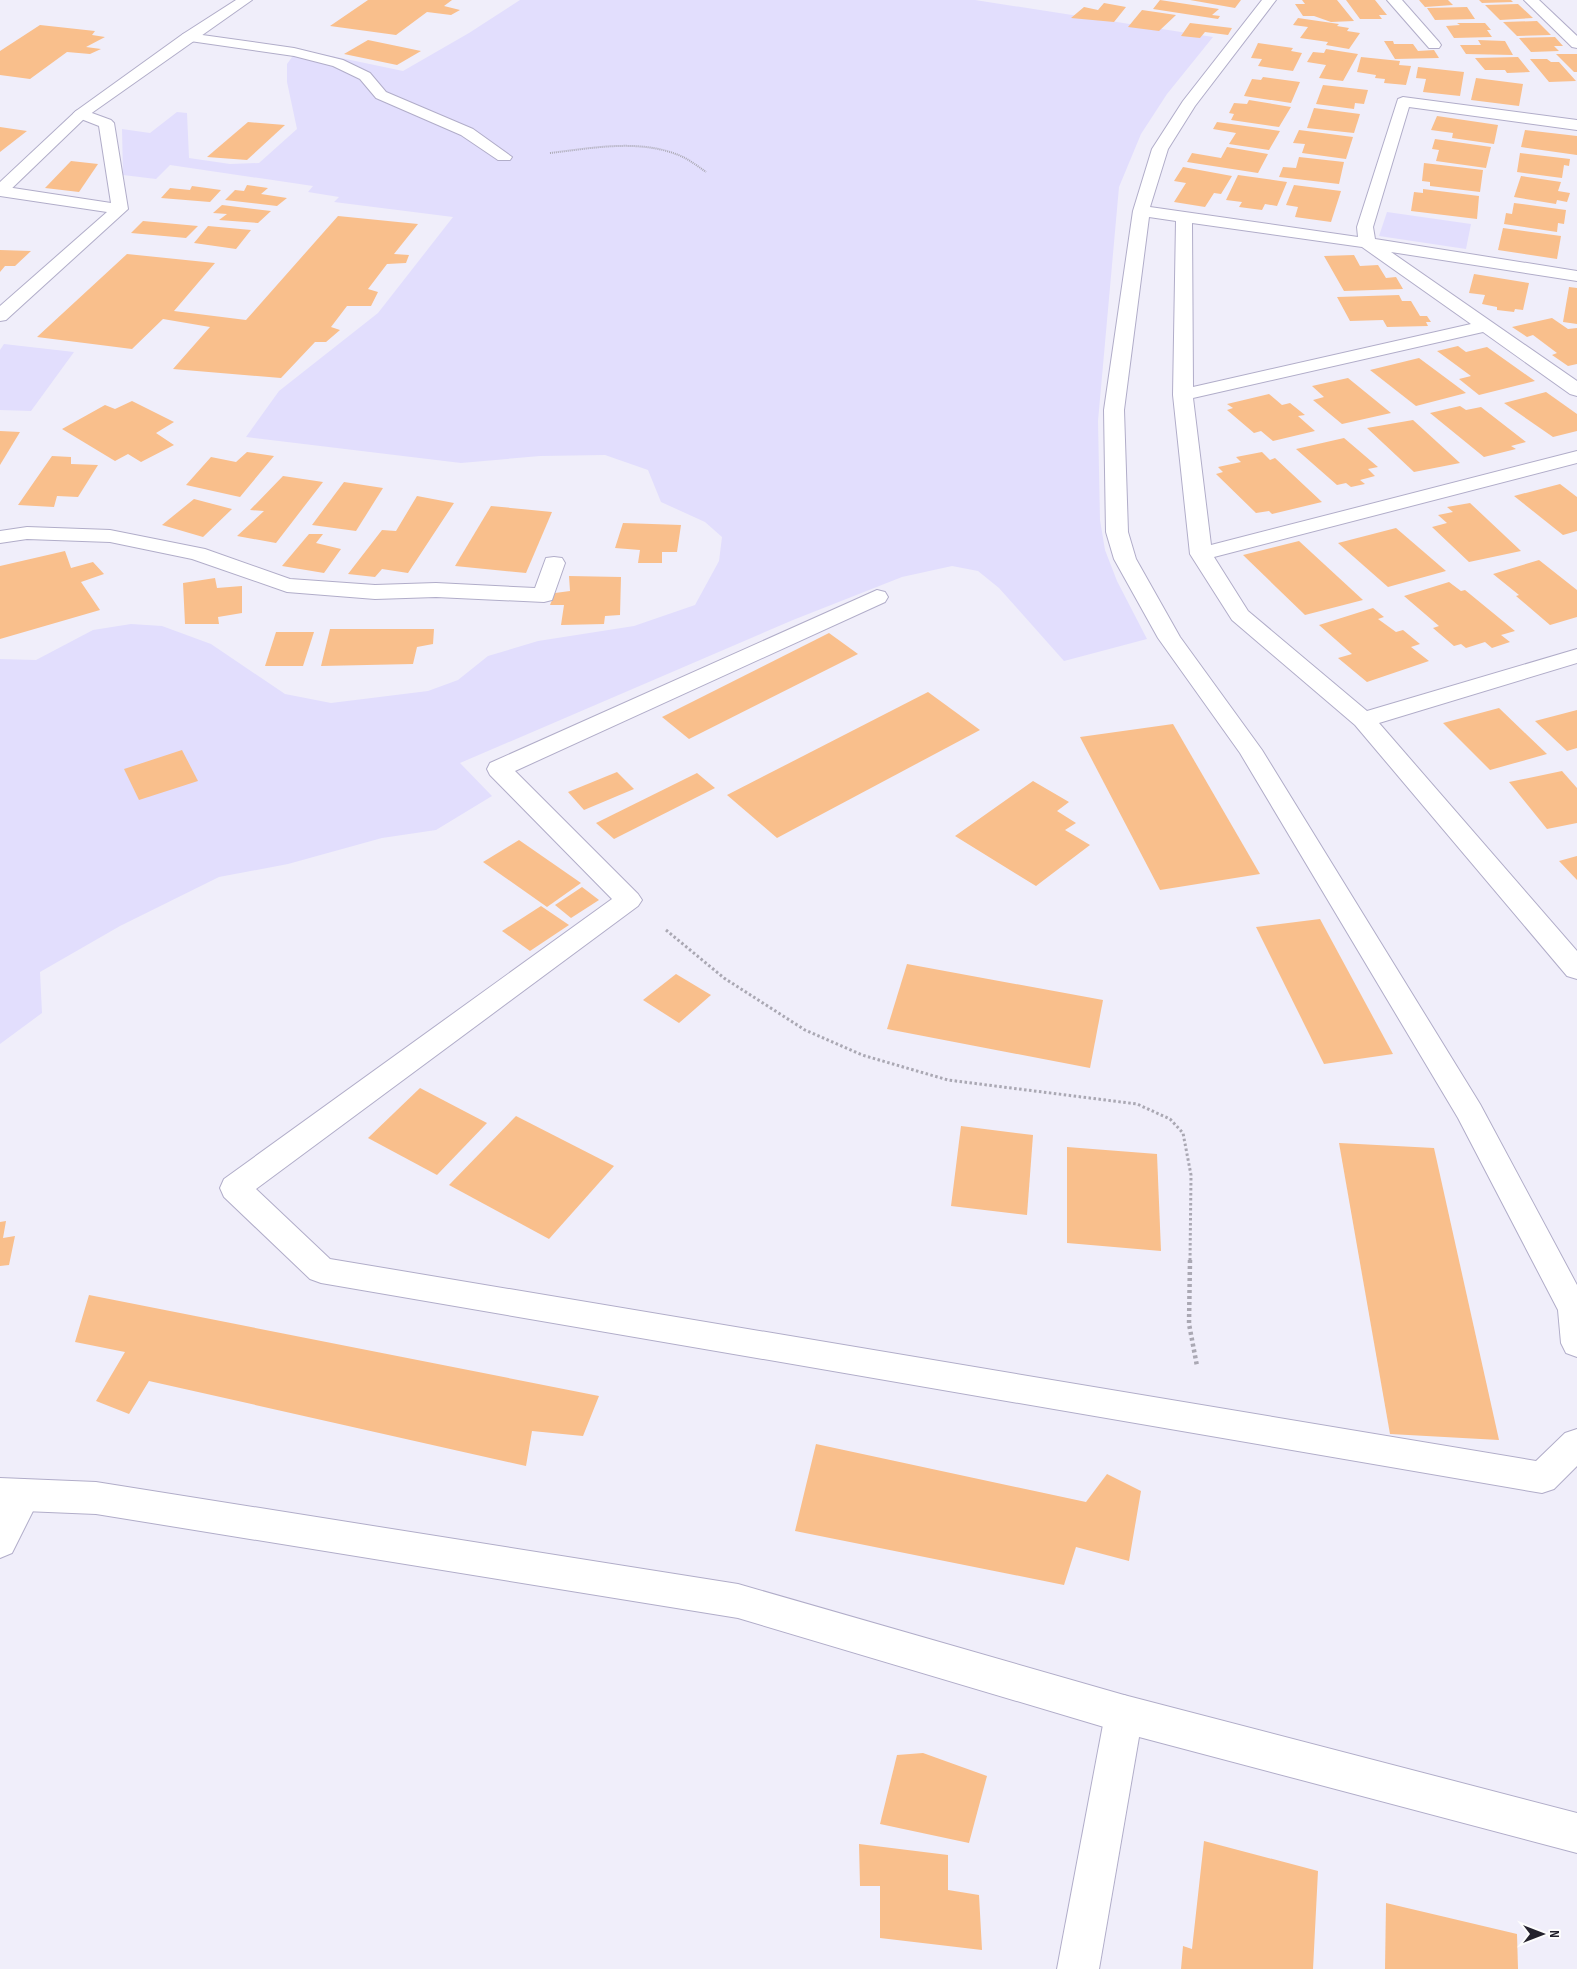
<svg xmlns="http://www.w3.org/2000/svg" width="1577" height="1969" font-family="'Sofia Sans Condensed',sans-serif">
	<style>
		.green { fill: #e2defd }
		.building { fill: #f9bf8c }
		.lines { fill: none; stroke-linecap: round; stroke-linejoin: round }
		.lane-casing { stroke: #b1adc9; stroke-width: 2 }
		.street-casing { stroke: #b1adc9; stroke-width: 2 }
		.secondary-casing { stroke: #b1adc9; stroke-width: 2 }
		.path-far2 { stroke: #aaa8b3; stroke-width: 2; stroke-dasharray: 1 1; stroke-linecap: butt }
		.path-far1 { stroke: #aaa8b3; stroke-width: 3; stroke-dasharray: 2.5 2.5; stroke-linecap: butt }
		.path { stroke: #aaa8b3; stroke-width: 4.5; stroke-dasharray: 3 3; stroke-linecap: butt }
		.lane { fill: #fff; fill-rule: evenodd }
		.street { fill: #fff; fill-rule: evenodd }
		.secondary { fill: #fff; fill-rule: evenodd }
	</style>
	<rect width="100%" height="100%" fill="#f0eefa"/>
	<!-- green -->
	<g class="green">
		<polygon points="520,0 975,0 1213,37 1167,94 1141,134 1119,187 1098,421 1100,520 1105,550 1117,581 1147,639 1064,661 999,588 978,571 952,566 902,577 793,620 460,763 492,796 436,830 382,838 288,864 219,877 120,926 40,972 42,1013 0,1044 0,659 36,660 93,630 131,624 162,626 211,644 285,694 331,703 428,691 458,680 488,656 538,641 634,626 695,605 719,561 722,537 705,522 661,502 648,470 605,455 540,456 461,463 246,437 279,391 378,313 453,217 334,202 339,197 308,192 313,186 170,165 156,179 123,175 122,129 150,133 177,112 187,113 189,158 230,164 259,163 297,129 287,82 287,64 298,49 403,71 469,33"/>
		<polygon points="1387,212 1471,224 1466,249 1379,236"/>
		<polygon points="4,344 74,352 31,411 0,410 0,350"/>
	</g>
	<!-- building -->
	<g class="building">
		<polygon points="368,0 452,0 444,6 460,10 451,15 427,12 396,35 330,26"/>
		<polygon points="1160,0 1219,9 1212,15 1220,16 1218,19 1153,9"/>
		<polygon points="1190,0 1241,0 1235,8"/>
		<polygon points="1302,0 1337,0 1354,21 1331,22 1314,16 1303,16 1295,4 1305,4"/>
		<polygon points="1346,0 1375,0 1387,15 1379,15 1382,19 1360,19"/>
		<polygon points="1419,0 1448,0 1453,5 1425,7"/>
		<polygon points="1479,0 1511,0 1513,2 1482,3"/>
		<polygon points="1104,3 1126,7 1114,22 1071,18 1084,7 1098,10"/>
		<polygon points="1518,4 1533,18 1500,20 1485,5"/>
		<polygon points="1467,7 1475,19 1435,20 1427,8"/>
		<polygon points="1142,10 1176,15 1159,31 1128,27"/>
		<polygon points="1298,18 1339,24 1337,26 1349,28 1347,31 1360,33 1349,49 1326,45 1328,42 1300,38 1308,27 1293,25"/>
		<polygon points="1537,21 1551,35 1517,36 1503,22"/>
		<polygon points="1190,23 1232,28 1228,35 1205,32 1200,38 1181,36"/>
		<polygon points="1457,23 1485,23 1491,30 1487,30 1492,37 1454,38 1446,26 1460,25"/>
		<polygon points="40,25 95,31 92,35 105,37 86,47 101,49 90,54 67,52 30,79 0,75 0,51"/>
		<polygon points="1555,37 1563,46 1554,46 1559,51 1531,52 1519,38"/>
		<polygon points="368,40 421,51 397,65 344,54"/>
		<polygon points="1478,40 1505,41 1513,55 1466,54 1460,45 1481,45"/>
		<polygon points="1384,41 1393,41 1394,44 1413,44 1418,51 1434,50 1439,58 1395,59"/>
		<polygon points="1258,43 1293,48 1291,51 1302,53 1293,71 1258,66 1262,59 1251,58"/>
		<polygon points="1326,49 1358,54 1343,81 1319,78 1326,65 1307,62 1313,52 1324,53"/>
		<polygon points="1556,54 1577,54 1577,72 1574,72"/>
		<polygon points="1361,57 1400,61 1399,65 1411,66 1406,85 1384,83 1385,79 1375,78 1376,75 1357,72"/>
		<polygon points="1518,57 1530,72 1507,73 1505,70 1485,70 1475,58"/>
		<polygon points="1530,59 1547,59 1551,62 1559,62 1576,81 1549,82"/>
		<polygon points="1418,67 1464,72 1460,96 1423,92 1426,79 1416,78"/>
		<polygon points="1263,77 1300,82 1291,103 1244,96 1252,79 1261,80"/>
		<polygon points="1476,78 1523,84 1519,106 1471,100"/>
		<polygon points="1323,85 1368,90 1364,104 1355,103 1354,109 1316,104"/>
		<polygon points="1249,100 1291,107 1279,127 1231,120 1234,114 1229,113 1234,103 1247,104"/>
		<polygon points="1314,108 1360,114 1354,133 1307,128"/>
		<polygon points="1437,116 1498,125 1494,144 1452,138 1453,133 1431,130"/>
		<polygon points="248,122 285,125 247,160 207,157"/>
		<polygon points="1217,122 1280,131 1269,150 1229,144 1236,133 1213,129"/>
		<polygon points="0,127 27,131 0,152"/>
		<polygon points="1299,130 1353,137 1346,159 1302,153 1305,144 1293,143"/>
		<polygon points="1525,130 1577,136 1577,155 1521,147"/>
		<polygon points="1435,139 1491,147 1486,168 1436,161 1439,150 1432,149"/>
		<polygon points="1227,147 1268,154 1258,173 1187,162 1192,153 1221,158"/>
		<polygon points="1520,153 1570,159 1569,166 1564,165 1562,178 1517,172"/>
		<polygon points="1299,157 1344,162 1339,184 1279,177 1283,167 1296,168"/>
		<polygon points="71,161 98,164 79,192 45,188"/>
		<polygon points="1424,163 1483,170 1480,192 1430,186 1430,182 1422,181"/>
		<polygon points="1183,167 1232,176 1221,194 1214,193 1205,207 1174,202 1186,183 1174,181"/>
		<polygon points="1238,175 1287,182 1277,206 1265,204 1262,210 1239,207 1242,202 1226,200"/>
		<polygon points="1521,176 1561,182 1558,191 1570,193 1567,202 1557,200 1556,204 1514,197"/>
		<polygon points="247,185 268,188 261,194 287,198 277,206 225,200 235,190 244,191"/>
		<polygon points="1294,185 1341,191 1331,222 1295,217 1298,207 1286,205"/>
		<polygon points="192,186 221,190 210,202 161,198 170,188 190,190"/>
		<polygon points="1423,189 1479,196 1477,219 1411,211 1414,192 1423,193"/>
		<polygon points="1514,203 1566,210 1564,224 1558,223 1557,232 1504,224 1506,213 1512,214"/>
		<polygon points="222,205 271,211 258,223 219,220 227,214 213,213"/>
		<polygon points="338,216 418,224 394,254 409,255 406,263 387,264 368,289 378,292 371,306 347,306 331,327 340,330 326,342 315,342 281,378 173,369 210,327 163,319 132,349 37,337 127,254 215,263 174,311 246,320"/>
		<polygon points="143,221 198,226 186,238 131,233"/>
		<polygon points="208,226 251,230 236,249 194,243"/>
		<polygon points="1503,228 1561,236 1557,259 1498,250"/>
		<polygon points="0,250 31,251 15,266 5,266 0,272"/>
		<polygon points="1354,255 1360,266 1378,265 1386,278 1396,277 1403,289 1344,291 1324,256"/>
		<polygon points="1474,274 1529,283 1523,310 1515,309 1514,312 1497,310 1497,307 1482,304 1485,295 1469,293"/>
		<polygon points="1569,287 1577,288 1577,324 1563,322"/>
		<polygon points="1399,295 1402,301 1411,301 1420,316 1427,316 1431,322 1426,322 1428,326 1387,327 1383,320 1350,321 1337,297"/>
		<polygon points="1552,318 1568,329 1577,328 1577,364 1568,366 1552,355 1557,353 1533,335 1527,337 1512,327"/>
		<polygon points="1458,346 1466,352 1487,347 1535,381 1479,395 1459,379 1471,376 1437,351"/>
		<polygon points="1419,358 1466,393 1416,406 1370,370"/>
		<polygon points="1348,378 1391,413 1342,424 1313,400 1324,397 1312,386"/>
		<polygon points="1546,392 1577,414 1577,431 1553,437 1504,403"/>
		<polygon points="1269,394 1282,405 1290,403 1305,415 1298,416 1315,431 1273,441 1261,431 1254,433 1227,410 1233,408 1227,404"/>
		<polygon points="132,401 174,422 156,433 174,445 141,462 128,454 115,461 62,429 105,405 115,409"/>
		<polygon points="1460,406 1466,410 1481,407 1526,442 1511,446 1516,449 1484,457 1430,413"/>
		<polygon points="1413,420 1460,463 1414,472 1367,428"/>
		<polygon points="0,431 20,432 0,465"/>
		<polygon points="1344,438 1378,467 1368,469 1375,476 1360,480 1365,484 1351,487 1346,483 1337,485 1296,449"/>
		<polygon points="247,452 274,456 240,497 186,485 211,457 236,462"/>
		<polygon points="1262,452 1270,460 1275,458 1322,502 1272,514 1269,511 1256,513 1216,474 1223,472 1218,467 1241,462 1236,457"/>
		<polygon points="52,456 71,457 71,464 98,465 78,497 57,496 54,507 18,505"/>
		<polygon points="283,476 323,482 276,543 237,536 264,511 250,510"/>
		<polygon points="344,482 383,488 356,531 312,525"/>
		<polygon points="1560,484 1577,497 1577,531 1563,535 1514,496"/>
		<polygon points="417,496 454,503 408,573 382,569 375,577 348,574 382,530 396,531"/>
		<polygon points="194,499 232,509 203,537 162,525"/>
		<polygon points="1470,503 1521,551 1469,562 1432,527 1447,523 1438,515 1453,512 1447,507"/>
		<polygon points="491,506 552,512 526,573 455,566"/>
		<polygon points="623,523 681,525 677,552 662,552 662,563 638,563 640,550 615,548"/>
		<polygon points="1396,528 1446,571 1388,587 1338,543"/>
		<polygon points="309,534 323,534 316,543 341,549 324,573 282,566"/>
		<polygon points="1299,541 1363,600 1305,615 1243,555"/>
		<polygon points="65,551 71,568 93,562 104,574 81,582 100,610 0,639 0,566"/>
		<polygon points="1539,560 1577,590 1577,617 1550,625 1516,596 1519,595 1493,574"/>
		<polygon points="569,576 621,577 620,615 605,616 604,624 561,625 564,605 550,605 555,593 570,591"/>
		<polygon points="215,578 217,588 242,586 242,613 218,617 219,624 185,624 183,583"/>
		<polygon points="1449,582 1461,591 1465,590 1515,631 1501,635 1510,642 1492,648 1485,642 1466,648 1461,644 1454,646 1433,628 1439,626 1404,596"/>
		<polygon points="1373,608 1384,617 1378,619 1396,632 1403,630 1420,644 1411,647 1429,661 1367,682 1338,658 1352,654 1319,625"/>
		<polygon points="330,629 434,629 433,644 417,647 413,664 321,666"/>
		<polygon points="276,632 314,632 303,666 265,666"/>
		<polygon points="829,633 858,654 689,739 662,717"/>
		<polygon points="928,692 980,730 777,838 727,795"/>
		<polygon points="1499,708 1547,754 1490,770 1443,723"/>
		<polygon points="1577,710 1577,748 1567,751 1535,721"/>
		<polygon points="1173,724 1260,874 1160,890 1080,737"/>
		<polygon points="182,750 198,781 139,800 124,769"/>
		<polygon points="1562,771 1577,788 1577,823 1547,829 1509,782"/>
		<polygon points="617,772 634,789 584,810 568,792"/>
		<polygon points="697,773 715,788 614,839 596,823"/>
		<polygon points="1033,781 1069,802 1057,811 1076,823 1065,830 1090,845 1036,886 955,836"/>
		<polygon points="519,840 581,883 547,907 483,862"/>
		<polygon points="1577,856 1577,880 1559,861"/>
		<polygon points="582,887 599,900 571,918 555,905"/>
		<polygon points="541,906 569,925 530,951 502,931"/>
		<polygon points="1320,919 1393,1054 1324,1064 1256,927"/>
		<polygon points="907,964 1103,1000 1090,1068 887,1029"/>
		<polygon points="676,974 711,995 679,1023 643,1000"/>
		<polygon points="420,1088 487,1123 437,1175 368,1138"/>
		<polygon points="516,1116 614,1166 549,1239 449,1185"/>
		<polygon points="961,1126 1033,1135 1027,1215 951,1206"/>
		<polygon points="1339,1143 1434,1148 1499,1440 1390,1434"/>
		<polygon points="1067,1147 1157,1154 1161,1251 1067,1243"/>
		<polygon points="6,1221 3,1238 15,1236 9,1265 0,1266 0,1222"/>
		<polygon points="89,1295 599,1396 583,1436 532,1431 526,1466 149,1381 129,1414 96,1401 125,1352 75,1342"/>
		<polygon points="816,1444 1086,1502 1107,1474 1141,1491 1129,1561 1076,1547 1064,1585 795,1531"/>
		<polygon points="923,1753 987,1776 969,1843 880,1824 897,1755"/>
		<polygon points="1204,1841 1318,1871 1313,1969 1181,1969 1183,1946 1192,1949"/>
		<polygon points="859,1844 948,1855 948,1890 979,1895 982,1950 880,1938 880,1886 860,1886"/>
		<polygon points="1386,1903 1517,1934 1518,1969 1385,1969"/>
	</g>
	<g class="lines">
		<defs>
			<g id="lane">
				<polygon points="1387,0 1402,0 1439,42 1441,45 1439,48 1429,48"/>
				<polygon points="188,33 294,48 343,60 370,73 386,92 473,129 512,157 510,160 498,160 461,135 376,98 360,79 333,66 294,56 183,40 181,37 183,34"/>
			</g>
			<g id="street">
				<path d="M 1262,0 L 1276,0 L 1195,106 L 1168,149 L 1150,207 L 1358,237 L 1357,227 L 1398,99 L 1403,97 L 1577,120 L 1577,130 L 1409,107 L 1373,227 L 1375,239 L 1577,271 L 1577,281 L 1391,252 L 1577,381 L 1577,396 L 1570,394 L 1483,332 L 1193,398 L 1211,545 L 1577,451 L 1577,463 L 1214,557 L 1248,611 L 1367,711 L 1577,649 L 1577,663 L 1379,723 L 1577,951 L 1577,979 L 1567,976 L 1355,725 L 1232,620 L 1190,554 L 1173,395 L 1176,221 L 1149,217 L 1124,410 L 1128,532 L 1136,559 L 1180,637 L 1262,750 L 1480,1104 L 1577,1285 L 1577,1357 L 1566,1353 L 1561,1343 L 1558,1310 L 1458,1118 L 1240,753 L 1158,638 L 1114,559 L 1106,532 L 1104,410 L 1133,211 L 1152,149 L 1183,101 ZM 1192,223 L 1362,247 L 1471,324 L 1193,387 Z"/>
				<polygon points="1524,0 1539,0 1577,36 1577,48 1572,47"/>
				<polygon points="81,109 111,120 114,123 128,209 6,320 0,321 0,306 107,212 0,196 0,186 111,203 99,126 76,117 73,114 76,111"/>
				<polygon points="27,527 110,530 205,549 290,579 375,585 436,583 535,588 546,558 554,557 562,558 565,563 552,600 544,602 436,597 375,599 287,592 192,559 110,542 27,539 0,543 0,531"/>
				<polygon points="877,590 885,592 888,597 885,602 515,771 638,894 642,900 638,906 256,1189 330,1259 1536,1461 1565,1433 1577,1429 1577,1466 1554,1489 1542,1493 321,1283 310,1279 224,1197 220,1188 224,1179 612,899 490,775 487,769 490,763"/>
				<polygon points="24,1479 36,1484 41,1495 12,1553 0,1558 0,1507 12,1484"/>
				<polygon points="1124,1695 1137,1701 1143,1714 1099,1969 1057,1969 1105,1714 1111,1701"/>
			</g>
			<g id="secondary">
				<polygon points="236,0 252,0 86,117 6,194 0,196 0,182 76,111 183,34"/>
				<polygon points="0,1478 96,1482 738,1584 1124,1695 1577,1813 1577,1853 1124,1733 738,1618 96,1514 0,1510"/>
			</g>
		</defs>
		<!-- lane casing -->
		<use href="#lane" class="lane-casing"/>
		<!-- street casing -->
		<use href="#street" class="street-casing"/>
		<!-- secondary casing -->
		<use href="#secondary" class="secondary-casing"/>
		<!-- path-far2 -->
		<path class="path-far2" d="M 550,153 C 593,148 642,138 683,157 C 691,161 699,167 706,172"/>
		<!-- path-far1 -->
		<polyline class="path-far1" points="666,930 724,978 805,1030 862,1055 948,1080 1137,1104 1170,1119 1183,1133 1191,1175 1190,1262"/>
		<!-- path -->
		<polyline class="path" points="1190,1260 1189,1324 1197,1366"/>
		<!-- lane -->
		<use href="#lane" class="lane"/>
		<!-- street -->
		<use href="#street" class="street"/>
		<!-- secondary -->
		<use href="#secondary" class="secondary"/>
	</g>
	<!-- north arrow -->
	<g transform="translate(1542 1934) rotate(90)" stroke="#fdfdfd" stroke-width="4" paint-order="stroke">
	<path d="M0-4L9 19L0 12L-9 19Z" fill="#24222d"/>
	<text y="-8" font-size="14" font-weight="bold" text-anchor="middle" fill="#24222d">N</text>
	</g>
</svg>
